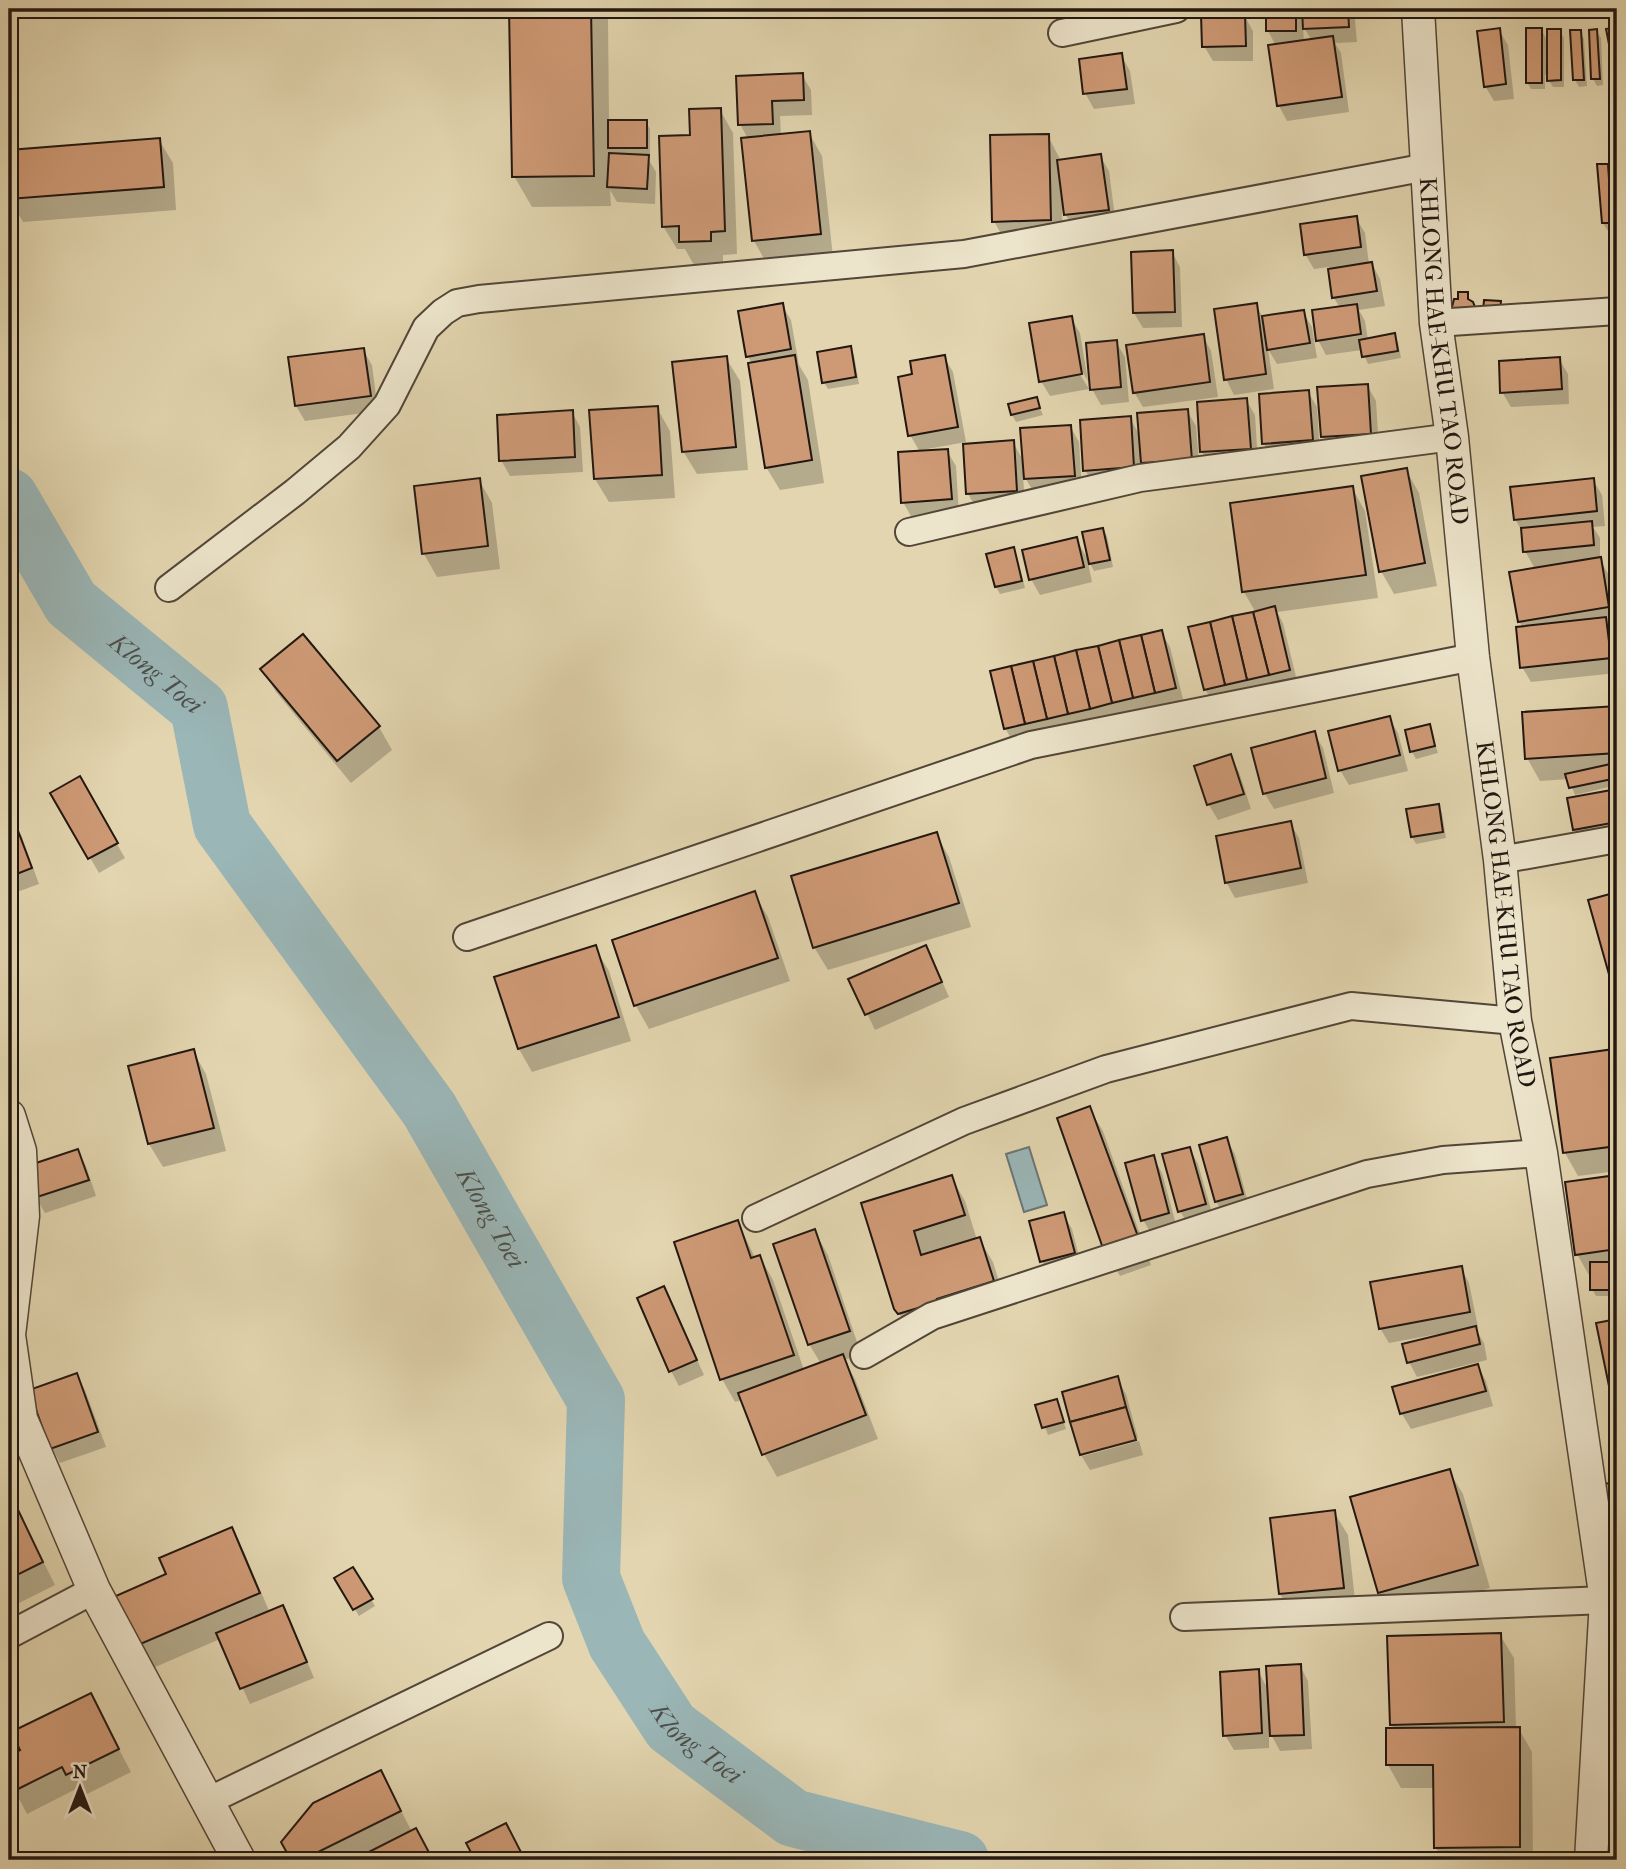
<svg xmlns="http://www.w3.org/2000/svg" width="1626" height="1869" font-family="'IM FELL French Canon',serif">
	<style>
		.water { fill: #9ab6b7; stroke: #6a7675; stroke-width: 2 }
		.shadow { fill: #0003; fill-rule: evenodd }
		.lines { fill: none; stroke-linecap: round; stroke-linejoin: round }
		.river { stroke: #9ab6b7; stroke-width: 58 }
		.building { fill: #ce9a76; stroke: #221711; stroke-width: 2 }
		.minor-casing { stroke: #524638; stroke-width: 30 }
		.tertiary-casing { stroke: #524638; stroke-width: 35 }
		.minor { stroke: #ece4cb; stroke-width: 26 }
		.tertiary { stroke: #ece4cb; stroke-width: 32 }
		.labels { text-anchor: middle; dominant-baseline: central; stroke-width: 7; stroke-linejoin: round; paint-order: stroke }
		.street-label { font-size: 24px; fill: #221711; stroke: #ece4cb }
		.water-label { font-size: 26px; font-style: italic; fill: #4c4f4b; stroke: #ece4cb }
	</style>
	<rect width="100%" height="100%" fill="#e2d5af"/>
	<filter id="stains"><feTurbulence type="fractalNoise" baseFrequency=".00286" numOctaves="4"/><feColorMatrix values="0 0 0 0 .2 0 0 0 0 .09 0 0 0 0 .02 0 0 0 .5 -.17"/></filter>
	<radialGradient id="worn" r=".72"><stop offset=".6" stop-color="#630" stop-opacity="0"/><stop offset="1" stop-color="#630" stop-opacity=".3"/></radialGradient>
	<!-- water -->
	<polygon class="water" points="1029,1147 1047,1205 1024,1212 1006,1154"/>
	<!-- shadow -->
	<g class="shadow">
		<polygon points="511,9 603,9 608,17 609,122 646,122 650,129 650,155 646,155 656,172 655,204 617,202 610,190 611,206 532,207 514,176"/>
		<polygon points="806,9 836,9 836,17 811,17"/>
		<polygon points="1052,9 1224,9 1071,43"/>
		<path d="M 1267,9 L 1304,11 L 1304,9 L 1354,9 L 1357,42 L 1335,43 L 1341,53 L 1349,112 L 1287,121 L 1279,106 L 1270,47 L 1276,46 L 1268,31 ZM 1303,26 L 1312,41 L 1304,42 Z"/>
		<polygon points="1244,15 1253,31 1253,61 1213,61 1204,46"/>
		<polygon points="1541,29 1548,42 1560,31 1564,38 1564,87 1553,87 1545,74 1545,89 1531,89 1527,82"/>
		<polygon points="1499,30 1508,45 1514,99 1494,101 1485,86"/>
		<polygon points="1596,31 1601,38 1603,85 1597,86 1593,79"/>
		<polygon points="1580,32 1584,39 1587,86 1579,87 1575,80"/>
		<polygon points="1121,55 1130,71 1135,104 1094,109 1085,93"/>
		<polygon points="802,75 811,90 812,115 780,116 781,136 809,133 822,156 833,257 767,264 754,241 743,140 748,139 740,124"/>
		<polygon points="720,110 733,133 737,254 723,255 723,264 694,265 685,249 677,249 663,226 692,137"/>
		<polygon points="1048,136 1061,161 1100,156 1109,171 1116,225 1075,230 1062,209 1063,243 1007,245 994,221"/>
		<polygon points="159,140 173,163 176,210 23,222 10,199 9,152"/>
		<polygon points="1607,166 1611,173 1615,229 1607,230 1603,223"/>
		<polygon points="1356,218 1365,233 1369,264 1372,264 1380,279 1385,306 1359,310 1365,321 1368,340 1394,335 1398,342 1401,358 1368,364 1362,350 1326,355 1318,340 1340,308 1334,298 1329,267 1314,269 1305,254"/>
		<polygon points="1172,252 1180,267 1182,327 1143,328 1134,313"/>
		<polygon points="782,305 791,320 799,365 808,380 824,483 780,490 766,467 752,364 748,356"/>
		<polygon points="1256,305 1263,318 1303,312 1312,327 1317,358 1277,364 1268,349 1274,389 1234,395 1226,379"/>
		<polygon points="1071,318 1080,333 1088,381 1079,366 1076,368 1089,389 1050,396 1041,381"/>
		<polygon points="1203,336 1211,351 1218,397 1143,407 1134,392"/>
		<polygon points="1116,342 1125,357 1129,402 1101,405 1092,389"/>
		<polygon points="850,348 854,355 859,384 828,389 824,382"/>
		<polygon points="363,350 372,365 378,411 305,421 296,406"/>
		<polygon points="944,357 953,372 966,442 922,450 922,452 947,451 956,466 959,514 912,518 903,502 920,452 910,435"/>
		<polygon points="726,358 740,381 748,470 697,474 683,451"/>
		<polygon points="1559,359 1568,374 1569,404 1511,407 1502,392"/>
		<polygon points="1367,385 1376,401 1379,449 1332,452 1323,437"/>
		<polygon points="1308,392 1317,407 1320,455 1273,459 1264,444"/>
		<polygon points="1036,399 1043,415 1016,422 1012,415"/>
		<polygon points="1246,400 1255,415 1258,464 1211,467 1202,452 1199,404"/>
		<polygon points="657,408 670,431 675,498 609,502 595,479"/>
		<polygon points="1187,411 1196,426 1200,475 1152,478 1140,459 1142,482 1094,486 1085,470 1130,418 1141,438"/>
		<polygon points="572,412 580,427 583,472 510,476 501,460"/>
		<polygon points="1070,426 1079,442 1082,490 1034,493 1023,474 1025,506 977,509 968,494 965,445 1013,442 1024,462"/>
		<polygon points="1406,470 1419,493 1437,586 1394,594 1381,571"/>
		<polygon points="479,480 492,503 500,569 437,577 424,554"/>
		<polygon points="1593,480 1602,495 1605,526 1593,527 1600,538 1600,560 1613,582 1617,607 1617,631 1613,632 1617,673 1531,682 1522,667 1523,628 1519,621 1535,569 1525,551 1523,533 1515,519"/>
		<polygon points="1352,488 1365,511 1378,598 1277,612 1283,623 1298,685 1214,704 1205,689 1256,613 1244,592"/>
		<polygon points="1102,529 1107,536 1113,567 1094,571 1087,558 1092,582 1040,595 1031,579 1076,539 1089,561"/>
		<polygon points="1013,549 1017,556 1025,588 1000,594 996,587 989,556"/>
		<polygon points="1161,632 1170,647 1184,703 1014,744 1005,728"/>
		<polygon points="262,669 379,727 392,750 351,783 276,692"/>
		<polygon points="1617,708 1617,785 1575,795 1569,779 1540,781 1527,758 1524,713"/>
		<polygon points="1389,718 1398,733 1408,771 1349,785 1340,770"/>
		<polygon points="1429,726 1438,753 1416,759 1412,752 1408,732"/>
		<polygon points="1314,733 1323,748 1334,793 1274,809 1265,794 1253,749"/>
		<polygon points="1230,756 1239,772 1251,809 1218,820 1209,805 1196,768"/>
		<polygon points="79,779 125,858 99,873 53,794"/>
		<polygon points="1617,790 1617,838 1584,845 1575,830 1569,800"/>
		<polygon points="1438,806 1442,813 1446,838 1416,844 1412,837"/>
		<polygon points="13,822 22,837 39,884 9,895 9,824"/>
		<polygon points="1290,823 1299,838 1308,883 1235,898 1226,882"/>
		<polygon points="936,834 949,857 971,927 828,970 814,947"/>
		<polygon points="754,893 768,917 790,981 649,1029 636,1006 614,941"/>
		<polygon points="1617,894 1617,990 1590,901"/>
		<polygon points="595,948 609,971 631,1041 532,1072 519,1049 497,979"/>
		<polygon points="934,963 949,997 875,1030 851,980"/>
		<polygon points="193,1051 206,1074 226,1151 163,1167 149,1144 130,1067"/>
		<polygon points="1613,1051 1617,1059 1617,1171 1578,1176 1565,1153"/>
		<polygon points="1089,1108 1103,1131 1151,1265 1120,1276 1107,1253"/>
		<polygon points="1226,1139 1235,1154 1250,1210 1225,1217 1216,1201"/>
		<polygon points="1190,1149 1198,1164 1214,1220 1189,1226 1180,1211"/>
		<polygon points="78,1151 86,1166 96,1196 45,1213 36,1198"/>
		<polygon points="1153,1157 1162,1173 1177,1228 1152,1235 1143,1220"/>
		<polygon points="951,1177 965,1201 977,1240 979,1239 993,1262 1006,1304 948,1322 949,1325 913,1336 896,1309 863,1204"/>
		<polygon points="1617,1177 1617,1296 1596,1296 1592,1289 1590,1277 1577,1254 1567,1184"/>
		<polygon points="1063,1214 1072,1229 1082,1268 1050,1276 1042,1261"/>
		<polygon points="738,1222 755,1258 760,1257 773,1280 804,1370 821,1364 809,1344 815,1232 828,1255 861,1354 844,1360 855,1379 878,1439 777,1477 764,1454 743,1400 735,1402 722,1379"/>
		<polygon points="1461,1268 1469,1283 1478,1327 1475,1328 1484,1343 1487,1360 1417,1377 1409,1362 1439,1337 1438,1334 1389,1343 1380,1328"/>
		<polygon points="664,1288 704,1375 679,1386 671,1371"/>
		<polygon points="1617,1321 1617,1400 1612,1390 1598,1325"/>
		<polygon points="1478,1366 1486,1381 1493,1406 1411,1429 1402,1414 1395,1389"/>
		<polygon points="76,1375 85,1390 106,1447 60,1463 52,1448"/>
		<polygon points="1117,1379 1126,1394 1138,1438 1083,1453 1083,1456 1139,1441 1143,1455 1090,1470 1081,1455"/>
		<polygon points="1056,1401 1066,1429 1048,1435 1037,1406"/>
		<polygon points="1449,1471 1463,1494 1490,1588 1393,1615 1379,1592"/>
		<polygon points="1617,1485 1617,1510 1603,1511 1598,1486"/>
		<polygon points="9,1493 55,1585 9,1608"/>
		<polygon points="1334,1512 1348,1535 1356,1610 1294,1617 1280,1594"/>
		<polygon points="231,1529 244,1552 270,1613 282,1608 291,1623 314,1678 250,1704 220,1639 146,1671 133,1648 168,1575"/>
		<polygon points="353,1569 375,1606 359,1616 337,1579"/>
		<polygon points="1500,1635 1514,1658 1516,1729 1519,1729 1532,1752 1533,1860 1443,1860 1436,1848 1435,1788 1401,1788 1388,1765 1387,1730 1395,1730 1391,1724"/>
		<polygon points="1300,1666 1308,1681 1312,1749 1280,1751 1269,1731 1269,1748 1234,1750 1225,1735 1258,1671 1269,1691"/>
		<polygon points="90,1695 131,1772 81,1797 76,1789 27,1814 9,1780 9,1758 22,1751"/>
		<polygon points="393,1795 412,1832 415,1830 432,1860 293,1860 283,1842"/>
	</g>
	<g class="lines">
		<!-- river -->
		<path class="river" id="s1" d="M 9,497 L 71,603 L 199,708 L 222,825 L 429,1109 L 596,1400 L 591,1578 L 617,1644 L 671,1727 L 793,1818 L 960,1860"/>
	</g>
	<!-- building -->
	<g class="building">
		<polygon points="509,9 591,9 594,176 512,177"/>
		<rect x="1266" y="9" width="30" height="22"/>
		<polygon points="1302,9 1348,9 1349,27 1303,29"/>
		<polygon points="1245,14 1246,46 1202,47 1201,15"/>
		<polygon points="1617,27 1617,84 1606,29"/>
		<polygon points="1500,28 1506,84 1484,87 1477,31"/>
		<rect x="1526" y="28" width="16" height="55"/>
		<polygon points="1547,29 1561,29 1561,80 1547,81"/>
		<polygon points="1597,29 1600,79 1591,79 1589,30"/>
		<polygon points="1570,30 1581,30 1584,80 1573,80"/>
		<polygon points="1333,36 1342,97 1277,106 1268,45"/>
		<polygon points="1122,53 1127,89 1083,94 1079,59"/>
		<polygon points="803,73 804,100 772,101 773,124 738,125 736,76"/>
		<polygon points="721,108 725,231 711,232 711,241 679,242 679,226 662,227 659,136 690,135 689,109"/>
		<rect x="608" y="120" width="39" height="28"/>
		<polygon points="810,131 821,234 752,241 741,138"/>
		<polygon points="1049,134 1051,220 992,222 990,135"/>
		<polygon points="160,138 164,187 9,199 9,150"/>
		<polygon points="609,153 649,155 647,189 607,187"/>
		<polygon points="1101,154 1109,210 1064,215 1057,160"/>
		<polygon points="1617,163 1617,202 1613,164"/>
		<polygon points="1597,164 1608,164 1612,223 1602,223"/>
		<polygon points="1357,216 1361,247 1304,255 1300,224"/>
		<polygon points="1173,250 1175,312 1133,313 1131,252"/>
		<polygon points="1372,262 1377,291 1332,298 1328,269"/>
		<polygon points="1458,292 1468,292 1468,299 1473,302 1475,307 1474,313 1457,316 1452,307 1454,299 1458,299"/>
		<polygon points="1484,300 1501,301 1500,313 1483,312"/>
		<polygon points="783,303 791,349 746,357 738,311"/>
		<polygon points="1257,303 1266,374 1224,380 1214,309"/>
		<polygon points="1357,304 1361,334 1316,341 1312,310"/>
		<polygon points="1304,310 1310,343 1267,350 1262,316"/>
		<polygon points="1072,316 1082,374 1039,382 1029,323"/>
		<polygon points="1395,333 1398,351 1362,357 1359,340"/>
		<polygon points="1204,334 1210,382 1133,393 1126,345"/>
		<polygon points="1117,340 1121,387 1090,390 1086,343"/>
		<polygon points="851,346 856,377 822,383 817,352"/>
		<polygon points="364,348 371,396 295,406 288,357"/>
		<polygon points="795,355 812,460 765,468 748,363"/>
		<polygon points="945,355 958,427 908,436 898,377 912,374 910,361"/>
		<polygon points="727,356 736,447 682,452 672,362"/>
		<polygon points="1560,357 1562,389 1500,393 1499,361"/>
		<polygon points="1368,384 1371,434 1321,437 1317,387"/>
		<polygon points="1309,390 1313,440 1262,444 1259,394"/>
		<polygon points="1037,397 1040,408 1011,415 1008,404"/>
		<polygon points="1247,398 1251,449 1200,452 1197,402"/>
		<polygon points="658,406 662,475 594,479 589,410"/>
		<polygon points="1188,409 1192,460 1141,463 1137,413"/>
		<polygon points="573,410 575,457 499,461 497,415"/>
		<polygon points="1131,416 1134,467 1083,471 1080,420"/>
		<polygon points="1071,425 1075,476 1024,479 1020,428"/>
		<polygon points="1014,440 1017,491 966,494 963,444"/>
		<polygon points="948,449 952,499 901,503 898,452"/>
		<polygon points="1407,468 1425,563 1379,572 1361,476"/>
		<polygon points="480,478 488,546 422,554 414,486"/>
		<polygon points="1594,478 1597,511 1514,520 1510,487"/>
		<polygon points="1353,486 1366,575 1242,592 1230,503"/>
		<polygon points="1592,521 1594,545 1523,552 1521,528"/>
		<polygon points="1103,528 1110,560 1089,564 1082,532"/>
		<polygon points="1077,537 1084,567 1029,580 1022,550"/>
		<polygon points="1014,547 1022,581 995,587 986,554"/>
		<polygon points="1601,557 1609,607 1518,622 1509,572"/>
		<polygon points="1275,606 1290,670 1269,675 1253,612"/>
		<polygon points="1253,612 1269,675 1247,680 1232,616"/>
		<polygon points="1232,616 1247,680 1225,685 1210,622"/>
		<polygon points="1606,617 1611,658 1520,668 1516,627"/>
		<polygon points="1210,622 1225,685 1204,690 1188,627"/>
		<polygon points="1162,630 1176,688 1155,693 1141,635"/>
		<polygon points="303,634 380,726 337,761 260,669"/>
		<polygon points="1141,635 1155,693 1133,698 1119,640"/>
		<polygon points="1119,640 1133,698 1112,703 1098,646"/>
		<polygon points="1098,646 1112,703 1090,709 1076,650"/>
		<polygon points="1076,650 1090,709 1068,714 1054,656"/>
		<polygon points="1054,656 1068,714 1047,719 1033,661"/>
		<polygon points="1033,661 1047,719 1025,724 1011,666"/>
		<polygon points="1011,666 1025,724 1004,729 990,671"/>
		<polygon points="1617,706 1617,753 1525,759 1522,712"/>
		<polygon points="1390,716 1400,755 1338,771 1328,731"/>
		<polygon points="1430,724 1435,746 1410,752 1405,730"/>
		<polygon points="1315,731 1326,778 1263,794 1251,748"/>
		<polygon points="1231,754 1244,794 1207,805 1194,766"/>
		<polygon points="1615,763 1617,778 1569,788 1565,774"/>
		<polygon points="80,776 118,843 88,859 50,793"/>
		<polygon points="1617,789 1617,822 1573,830 1567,798"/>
		<polygon points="1439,804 1443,832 1411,837 1406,809"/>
		<polygon points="14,820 32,868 9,877 9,822"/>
		<polygon points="1291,821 1301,868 1225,883 1216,836"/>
		<polygon points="937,832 959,903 813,948 791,876"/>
		<polygon points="755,891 778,958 634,1006 612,940"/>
		<polygon points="1617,892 1617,983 1612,985 1588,900"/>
		<polygon points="596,945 619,1017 518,1049 494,977"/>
		<polygon points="926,945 942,982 865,1015 848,979"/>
		<polygon points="194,1049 214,1128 148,1144 128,1066"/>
		<polygon points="1614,1049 1617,1076 1617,1146 1563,1153 1550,1058"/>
		<polygon points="1090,1106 1140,1242 1105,1254 1057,1118"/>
		<polygon points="1227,1137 1243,1194 1215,1202 1199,1145"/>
		<polygon points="1190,1147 1206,1204 1178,1212 1162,1154"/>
		<polygon points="78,1149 89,1180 34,1198 24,1167"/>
		<polygon points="1154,1155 1169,1213 1141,1221 1125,1163"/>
		<polygon points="952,1175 965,1215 914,1231 921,1255 980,1237 994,1281 937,1299 938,1302 898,1314 894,1309 861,1203"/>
		<polygon points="1617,1175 1617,1249 1575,1255 1565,1182"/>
		<polygon points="1064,1212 1075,1253 1040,1262 1029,1221"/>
		<polygon points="738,1220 751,1258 760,1255 794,1355 720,1380 674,1242"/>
		<polygon points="815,1229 850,1331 808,1345 773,1244"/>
		<rect x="1590" y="1262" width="27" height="28"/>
		<polygon points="1462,1266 1470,1312 1379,1329 1370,1282"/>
		<polygon points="664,1286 697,1360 669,1372 637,1298"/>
		<polygon points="1617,1319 1617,1389 1610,1391 1596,1323"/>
		<polygon points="1476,1326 1480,1344 1407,1363 1402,1344"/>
		<polygon points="843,1354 866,1415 762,1455 738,1393"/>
		<polygon points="1478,1364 1486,1391 1400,1414 1392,1387"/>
		<polygon points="77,1373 98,1432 50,1449 29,1390"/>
		<polygon points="1118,1376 1126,1407 1070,1422 1062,1392"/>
		<polygon points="1057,1399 1064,1422 1042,1428 1035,1405"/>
		<polygon points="1126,1407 1136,1440 1080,1455 1070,1422"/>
		<polygon points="1450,1469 1478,1565 1378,1593 1350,1497"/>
		<polygon points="1617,1483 1617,1504 1597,1504 1596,1484"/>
		<polygon points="9,1491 43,1562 9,1579"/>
		<polygon points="1335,1510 1344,1588 1279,1594 1270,1518"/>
		<polygon points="232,1527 260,1593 131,1648 109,1599 166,1574 159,1558"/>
		<polygon points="353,1567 373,1599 353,1610 334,1578"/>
		<polygon points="283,1605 307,1662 240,1689 216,1633"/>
		<polygon points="1501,1633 1504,1722 1390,1725 1387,1636"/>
		<polygon points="1301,1664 1304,1735 1270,1736 1266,1666"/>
		<polygon points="1259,1669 1262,1733 1223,1736 1220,1672"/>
		<polygon points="91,1693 119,1749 66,1775 62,1767 12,1792 9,1784 9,1756 20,1750 11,1732"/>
		<polygon points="1520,1727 1520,1847 1434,1848 1433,1765 1386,1765 1386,1728"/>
		<polygon points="381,1770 401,1811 302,1860 291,1860 281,1842 313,1803"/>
		<polygon points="506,1823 525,1860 475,1860 466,1843"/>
		<polygon points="416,1828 433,1860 353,1860"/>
	</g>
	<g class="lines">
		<defs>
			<g id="minor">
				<polyline points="1062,33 1176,9"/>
				<polyline points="1436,323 1617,311"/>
				<polyline points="909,532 1140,478 1452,437"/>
				<polyline points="169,588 295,492 349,447 387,405 426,328 443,312 457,303 479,299 964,254 1427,167"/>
				<polyline points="1500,860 1617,839"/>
				<polyline points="467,937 1031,745 1473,657"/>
				<polyline points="756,1218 964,1121 1106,1069 1351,1006 1515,1021"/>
				<polyline points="864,1355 932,1316 1367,1174 1443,1160 1541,1153"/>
				<polyline points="1184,1617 1606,1600"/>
				<polyline points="9,1635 94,1590"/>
				<polyline points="208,1801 549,1636"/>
			</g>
			<g id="tertiary">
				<path id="s2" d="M 1418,9 L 1436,323 L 1452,437 L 1473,657 L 1500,860 L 1515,1021 L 1541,1153 L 1606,1600 L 1591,1860"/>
				<polyline points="9,1116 20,1151 23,1216 9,1335 21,1419 94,1590 239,1860"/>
			</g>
		</defs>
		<!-- minor casing -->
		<use href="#minor" class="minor-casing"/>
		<!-- tertiary casing -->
		<use href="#tertiary" class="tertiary-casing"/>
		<!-- minor -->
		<use href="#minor" class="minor"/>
		<!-- tertiary -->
		<use href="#tertiary" class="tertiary"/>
	</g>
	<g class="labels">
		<!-- street labels -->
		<g class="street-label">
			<text stroke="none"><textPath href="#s2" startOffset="343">KHLONG HAE-KHU TAO ROAD</textPath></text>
			<text stroke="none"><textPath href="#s2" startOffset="910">KHLONG HAE-KHU TAO ROAD</textPath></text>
		</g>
		<!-- water labels -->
		<g class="water-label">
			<text stroke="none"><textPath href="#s1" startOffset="233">Klong Toei</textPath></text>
			<text stroke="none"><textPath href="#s1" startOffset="884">Klong Toei</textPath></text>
			<text stroke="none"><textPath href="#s1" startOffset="1472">Klong Toei</textPath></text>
		</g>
	</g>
	<!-- margin -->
	<rect width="1626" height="1869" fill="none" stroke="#e2d5af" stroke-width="35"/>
	<rect x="10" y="10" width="1605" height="1848" fill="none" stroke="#221711" stroke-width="3.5"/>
	<rect x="18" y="18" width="1591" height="1834" fill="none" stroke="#221711" stroke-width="2"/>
	<!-- north arrow -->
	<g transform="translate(80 1788)" stroke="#ece4cb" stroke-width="5" paint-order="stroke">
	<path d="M0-5L12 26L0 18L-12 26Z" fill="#221711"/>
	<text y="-10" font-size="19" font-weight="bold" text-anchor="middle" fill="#221711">N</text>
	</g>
	<rect width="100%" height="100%" filter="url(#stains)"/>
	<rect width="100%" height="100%" fill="url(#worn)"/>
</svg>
